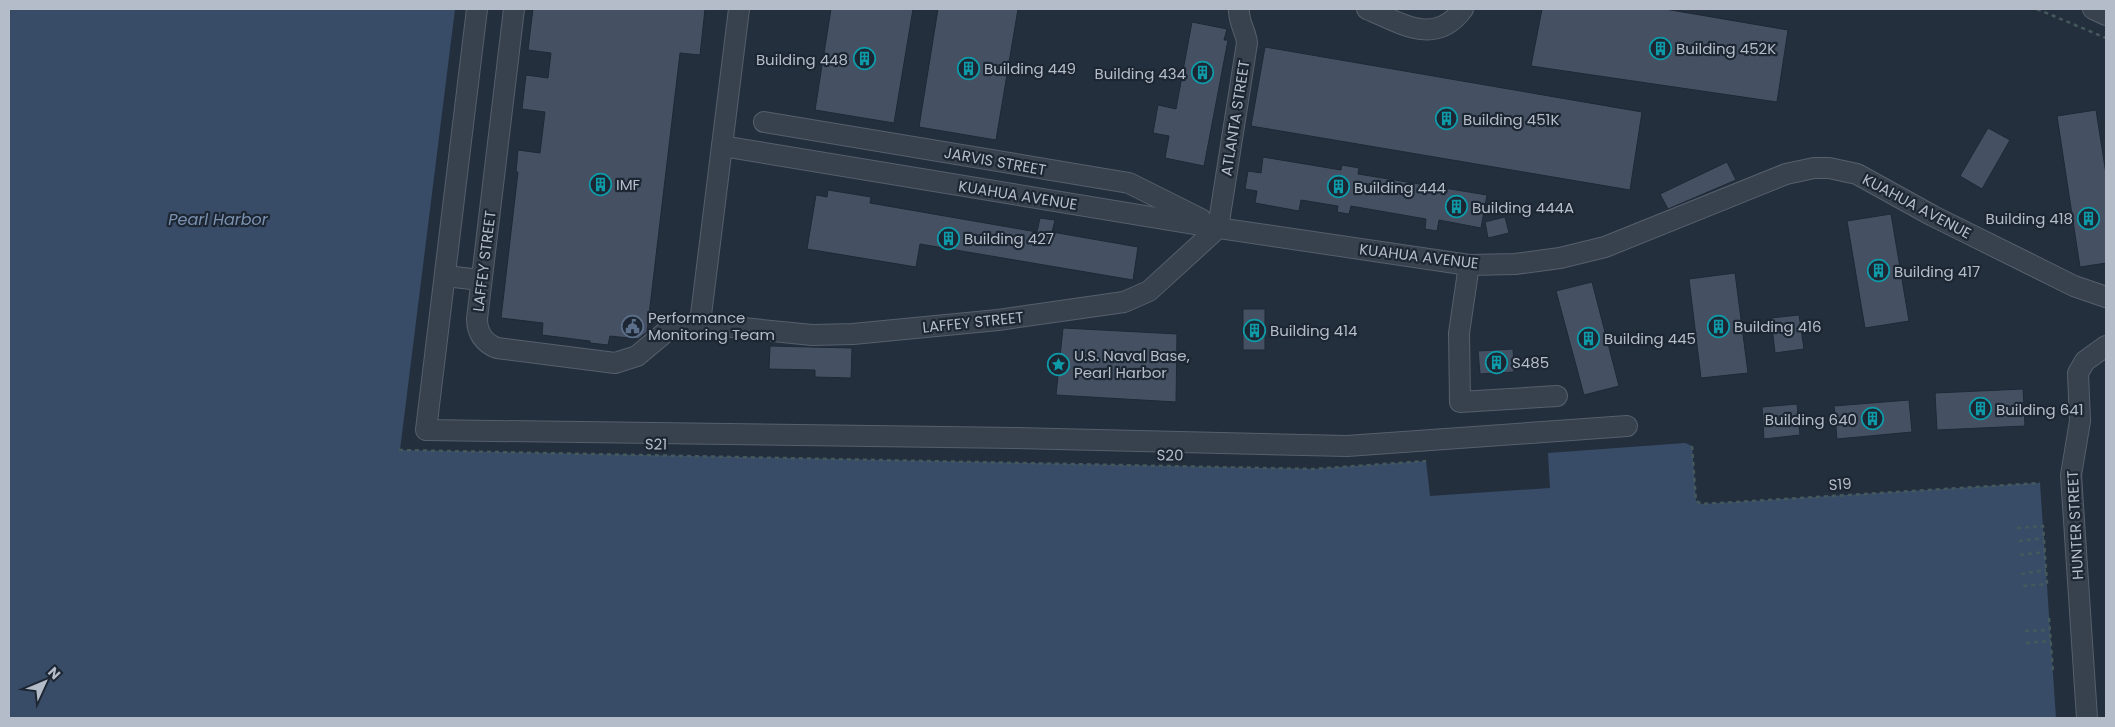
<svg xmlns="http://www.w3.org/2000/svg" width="2115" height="727" font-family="Poppins,sans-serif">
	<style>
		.water { fill: #394c67 }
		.building { fill: #455162; stroke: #1f2835 }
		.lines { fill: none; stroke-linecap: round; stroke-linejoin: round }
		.minor-casing { stroke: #565f6c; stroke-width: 22 }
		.path { stroke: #44595c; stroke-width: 2.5; stroke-dasharray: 4 4; stroke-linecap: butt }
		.minor { stroke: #38414e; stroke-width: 20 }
		.labels { text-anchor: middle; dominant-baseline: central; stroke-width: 4.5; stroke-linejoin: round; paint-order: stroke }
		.poi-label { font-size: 15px; fill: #b4bcc9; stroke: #1d2633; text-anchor: start }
		.street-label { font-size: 15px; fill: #b4bcc9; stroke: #1d2633 }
		.water-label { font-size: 16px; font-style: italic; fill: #7c92b1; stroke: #1d2633 }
	</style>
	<rect width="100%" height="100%" fill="#242f3e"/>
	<!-- water -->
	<polygon class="water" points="9,9 455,9 400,450 1313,469 1426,461 1430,496 1550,488 1548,453 1685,443 1692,446 1696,501 1702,504 2040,483 2056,718 9,718"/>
	<!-- building -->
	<g class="building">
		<polygon points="533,9 705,9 700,55 680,53 647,332 638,339 610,336 608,345 590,343 590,341 542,335 543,323 501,318 518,172 516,172 518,150 540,153 545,112 522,109 526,75 548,78 551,53 528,50"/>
		<polygon points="831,9 913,9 894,123 815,110"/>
		<polygon points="938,9 1018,9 996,140 919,127"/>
		<polygon points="1542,9 1665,9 1788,30 1777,102 1531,66"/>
		<polygon points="1192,22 1227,29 1224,40 1228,40 1204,166 1165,158 1169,136 1153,133 1158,105 1176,109"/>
		<polygon points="1265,47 1642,112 1630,190 1251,126"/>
		<polygon points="2096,110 2106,174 2106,263 2080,267 2057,116"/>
		<polygon points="1988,128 2010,140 1982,189 1960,176"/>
		<polygon points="1263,157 1341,170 1342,165 1359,168 1358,174 1487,195 1481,228 1439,220 1437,231 1425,229 1426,219 1351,206 1349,214 1337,212 1338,206 1301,200 1299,211 1255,203 1257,191 1245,189 1248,171 1261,173"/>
		<polygon points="1727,162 1736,180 1668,209 1660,194"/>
		<polygon points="828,190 871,197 870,203 1037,232 1040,218 1055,220 1052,232 1138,247 1133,280 920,244 916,267 807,249 816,195 827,197"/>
		<polygon points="1891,214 1909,321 1865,328 1847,221"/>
		<polygon points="1505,217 1509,233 1488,238 1485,222"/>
		<polygon points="1735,273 1748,373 1701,378 1689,279"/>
		<polygon points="1592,282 1619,386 1584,395 1556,291"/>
		<rect x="1243" y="309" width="22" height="41"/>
		<polygon points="1799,315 1804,349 1775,353 1771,318"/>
		<polygon points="1063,328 1177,334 1176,402 1056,395"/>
		<polygon points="770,346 852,348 851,378 815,377 815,370 769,369"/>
		<polygon points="1513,349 1514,372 1480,374 1478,351"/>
		<polygon points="2023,389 2025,426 1937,430 1935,393"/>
		<polygon points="1909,400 1912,432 1837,439 1834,406"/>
		<polygon points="1797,404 1800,435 1764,439 1762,407"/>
	</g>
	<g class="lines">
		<defs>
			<g id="minor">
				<polyline points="477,9 426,430 1015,438 1347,446 1627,426"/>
				<path d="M 514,9 L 477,319 C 477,333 484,343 497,348 L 615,363 L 637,356 L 668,330 L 693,323 L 812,335 L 853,334 L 998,320 L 1124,302 L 1149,291 L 1218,228"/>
				<path d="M 1367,9 C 1401,23 1435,47 1463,9"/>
				<polyline points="2093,9 2106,15"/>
				<polyline points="764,122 1129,183 1201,219"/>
				<polyline points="722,146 1218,228 1469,265 1515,264 1560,258 1605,247 1786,174 1814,168 1829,168 1857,174 1933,216 2074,286 2106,297"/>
				<path d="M 1218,228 L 1247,43 C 1246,31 1238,22 1239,9"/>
				<polyline points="1469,265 1459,333 1460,402 1557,396"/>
				<polyline points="445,276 481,280"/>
				<polyline points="700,323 739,9"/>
				<polyline points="2087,718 2071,475 2080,421 2078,373 2085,361 2106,346"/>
			</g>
		</defs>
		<!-- minor casing -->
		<use href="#minor" class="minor-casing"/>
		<!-- path -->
		<g class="path">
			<polyline points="2037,9 2106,38"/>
			<polyline points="1692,446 1696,501 1702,504 2040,483"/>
			<polyline points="399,450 1313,469 1426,461"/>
			<polyline points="2017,528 2043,526 2047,584 2022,586"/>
			<polyline points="2019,541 2044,538"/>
			<polyline points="2020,555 2045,552"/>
			<polyline points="2021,574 2046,570"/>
			<polyline points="2049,618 2053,672"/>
			<polyline points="2025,631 2050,630"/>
			<polyline points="2026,643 2051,641"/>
		</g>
		<!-- minor -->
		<use href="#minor" class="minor"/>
	</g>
	<!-- icons -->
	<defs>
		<symbol id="building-ring" viewBox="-11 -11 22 22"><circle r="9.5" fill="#1d2633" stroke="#0f9aa8" stroke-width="1.5"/><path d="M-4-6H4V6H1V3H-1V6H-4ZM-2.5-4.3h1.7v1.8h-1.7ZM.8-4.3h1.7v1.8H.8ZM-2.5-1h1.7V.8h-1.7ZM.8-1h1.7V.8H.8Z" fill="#0f9aa8"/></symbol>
		<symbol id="civic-ring" viewBox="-11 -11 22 22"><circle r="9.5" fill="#1d2633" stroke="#5c6f8a" stroke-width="1.5"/><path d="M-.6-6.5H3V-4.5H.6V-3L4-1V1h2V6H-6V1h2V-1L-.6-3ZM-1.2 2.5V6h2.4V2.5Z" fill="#5c6f8a"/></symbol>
		<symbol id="sight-ring" viewBox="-11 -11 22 22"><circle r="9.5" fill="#1d2633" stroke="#0f9aa8" stroke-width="1.5"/><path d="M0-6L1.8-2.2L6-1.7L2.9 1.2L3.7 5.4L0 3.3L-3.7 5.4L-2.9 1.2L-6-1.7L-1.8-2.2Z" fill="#0f9aa8"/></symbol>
	</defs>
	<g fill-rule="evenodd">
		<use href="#building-ring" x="1648" y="36" width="25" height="25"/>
		<use href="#building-ring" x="852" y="46" width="25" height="25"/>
		<use href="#building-ring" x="956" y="56" width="25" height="25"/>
		<use href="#building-ring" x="1190" y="60" width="25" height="25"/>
		<use href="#building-ring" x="1434" y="106" width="25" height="25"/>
		<use href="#building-ring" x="588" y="172" width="25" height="25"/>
		<use href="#building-ring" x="1326" y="174" width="25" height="25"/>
		<use href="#building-ring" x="1444" y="194" width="25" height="25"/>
		<use href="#building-ring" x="2076" y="206" width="25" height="25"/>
		<use href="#building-ring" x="936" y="226" width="25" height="25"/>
		<use href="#building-ring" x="1866" y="258" width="25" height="25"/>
		<use href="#civic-ring" x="620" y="314" width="25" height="25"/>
		<use href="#building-ring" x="1706" y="314" width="25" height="25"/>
		<use href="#building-ring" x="1242" y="318" width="25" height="25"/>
		<use href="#building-ring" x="1576" y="326" width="25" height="25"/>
		<use href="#building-ring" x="1484" y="350" width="25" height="25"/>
		<use href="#sight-ring" x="1046" y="352" width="25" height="25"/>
		<use href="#building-ring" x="1968" y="396" width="25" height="25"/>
		<use href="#building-ring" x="1860" y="406" width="25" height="25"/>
	</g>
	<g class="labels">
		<!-- poi labels -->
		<g class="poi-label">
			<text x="1676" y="48">Building 452K</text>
			<text x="848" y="59" text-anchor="end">Building 448</text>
			<text x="984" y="68">Building 449</text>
			<text x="1186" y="73" text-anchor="end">Building 434</text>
			<text x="1463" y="119">Building 451K</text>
			<text x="616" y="184">IMF</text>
			<text x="1354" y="187">Building 444</text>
			<text x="1472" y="207">Building 444A</text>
			<text x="2073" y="218" text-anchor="end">Building 418</text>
			<text x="964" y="238">Building 427</text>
			<text x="1894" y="271">Building 417</text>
			<text x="648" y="317">Performance<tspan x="648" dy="17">Monitoring Team</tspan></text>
			<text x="1734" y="326">Building 416</text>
			<text x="1270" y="330">Building 414</text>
			<text x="1604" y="338">Building 445</text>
			<text x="1074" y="355">U.S. Naval Base,<tspan x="1074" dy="17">Pearl Harbor</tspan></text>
			<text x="1512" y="362">S485</text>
			<text x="1996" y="409">Building 641</text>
			<text x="1857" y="419" text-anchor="end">Building 640</text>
		</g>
		<!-- street labels -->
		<g class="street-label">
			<text transform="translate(1235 118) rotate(-81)">ATLANTA STREET</text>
			<text transform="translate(995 161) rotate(10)">JARVIS STREET</text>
			<text transform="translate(1018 195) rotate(9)">KUAHUA AVENUE</text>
			<text transform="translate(1917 206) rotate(28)">KUAHUA AVENUE</text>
			<text transform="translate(1419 256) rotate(7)">KUAHUA AVENUE</text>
			<text transform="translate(484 261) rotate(-83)">LAFFEY STREET</text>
			<text transform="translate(973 322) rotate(-6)">LAFFEY STREET</text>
			<text transform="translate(656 444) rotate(1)">S21</text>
			<text transform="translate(1170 455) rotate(1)">S20</text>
			<text transform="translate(1840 484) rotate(-4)">S19</text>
			<text transform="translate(2075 525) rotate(-93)">HUNTER STREET</text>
		</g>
		<!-- water labels -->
		<g class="water-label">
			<text x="218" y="219">Pearl Harbor</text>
		</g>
	</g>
	<!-- border -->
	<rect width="2115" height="727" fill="none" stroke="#b4bcc9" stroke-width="20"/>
	<!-- north arrow -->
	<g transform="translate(45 682) rotate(46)" stroke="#1d2633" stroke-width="4" paint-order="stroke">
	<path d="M0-4L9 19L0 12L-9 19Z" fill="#b4bcc9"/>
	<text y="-8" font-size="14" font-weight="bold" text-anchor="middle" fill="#b4bcc9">N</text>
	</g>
</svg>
